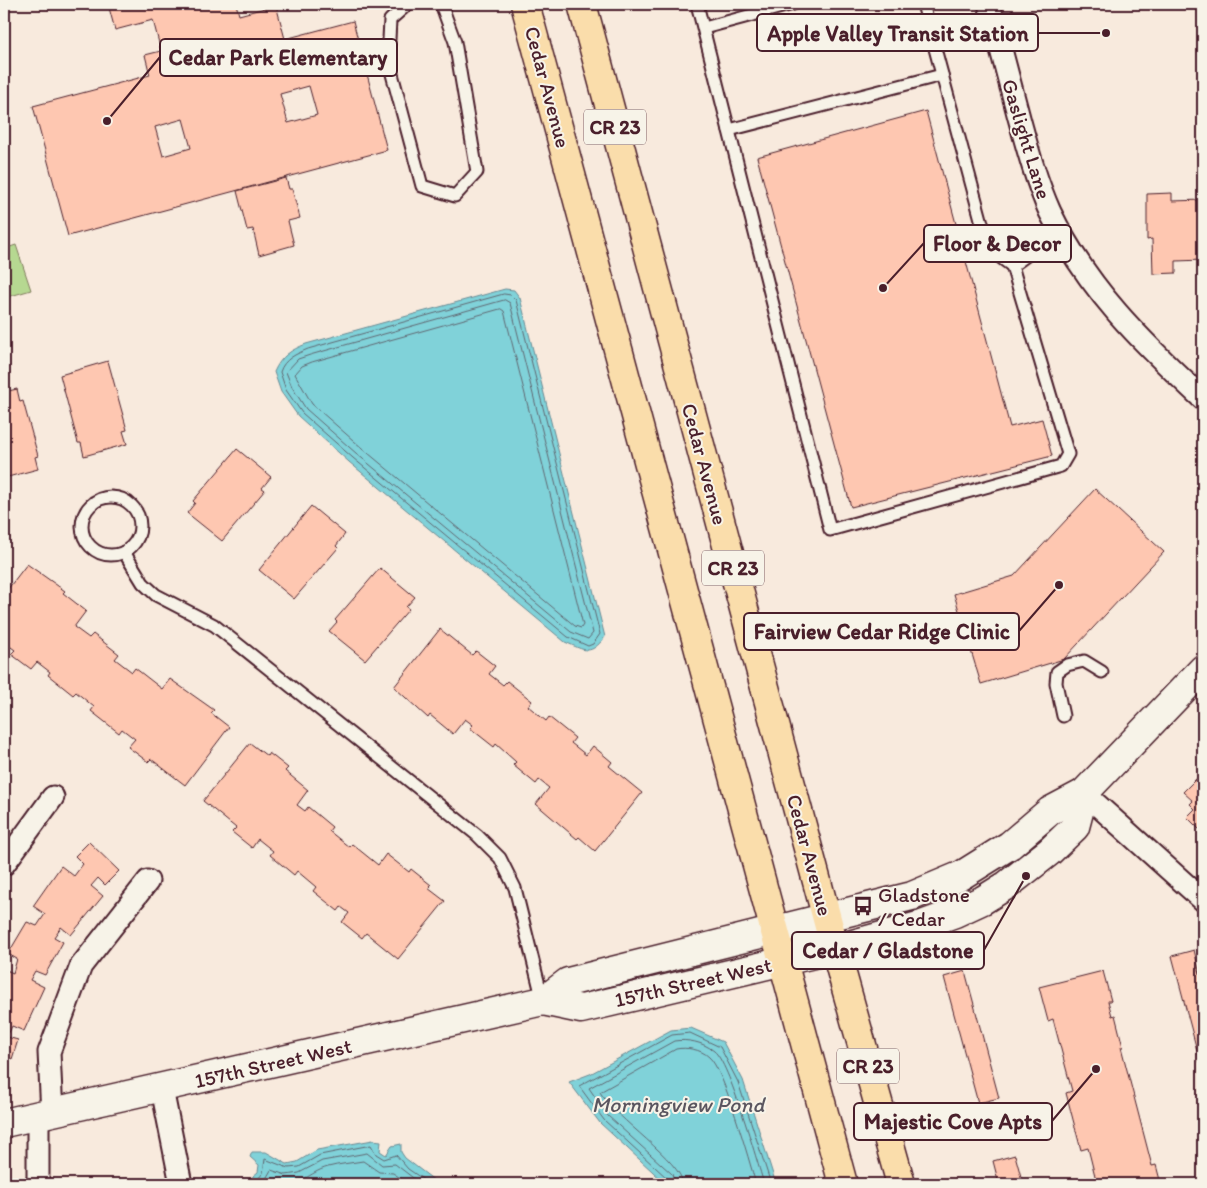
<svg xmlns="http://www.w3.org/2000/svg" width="1207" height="1188" font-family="Itim,sans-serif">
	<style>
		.green { fill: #b6d891; stroke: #807c5e }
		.water { fill: #80d2d9; stroke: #6a8a93 }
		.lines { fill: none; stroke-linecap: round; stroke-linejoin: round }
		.shore { stroke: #606771; stroke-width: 1 }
		.building { fill: #fec7b1; stroke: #4a1f2b; fill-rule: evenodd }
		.service-casing { stroke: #4a1f2b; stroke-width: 15 }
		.minor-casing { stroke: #4a1f2b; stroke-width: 25 }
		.tertiary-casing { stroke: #4a1f2b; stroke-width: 31 }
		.primary-casing { stroke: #4a1f2b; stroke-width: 31 }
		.service { stroke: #f7f3e8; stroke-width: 11 }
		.minor { stroke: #f7f3e8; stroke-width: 21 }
		.tertiary { stroke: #f7f3e8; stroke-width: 28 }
		.primary { stroke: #faddab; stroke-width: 28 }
		.labels { text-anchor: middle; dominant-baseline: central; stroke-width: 4; stroke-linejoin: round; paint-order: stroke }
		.shield { fill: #f7f3e8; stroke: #7e5f64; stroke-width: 1 }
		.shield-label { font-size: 20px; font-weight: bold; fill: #4a1f2b }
		.street-label { font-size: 21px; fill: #4a1f2b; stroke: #f7f3e8 }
		.poi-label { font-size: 21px; fill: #4a1f2b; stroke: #f7f3e8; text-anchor: start }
		.water-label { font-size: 22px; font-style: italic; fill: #5a555f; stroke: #f7f3e8 }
		.leader { fill: none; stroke: #4a1f2b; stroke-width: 2 }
		.callout-dot { fill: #4a1f2b; stroke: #f7f3e8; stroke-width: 2 }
		.callout { fill: #f7f3e8; stroke: #4a1f2b; stroke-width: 2 }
		.callout-label { font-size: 22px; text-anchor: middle; font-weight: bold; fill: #4a1f2b }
	</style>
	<rect width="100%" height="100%" fill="#f8eadd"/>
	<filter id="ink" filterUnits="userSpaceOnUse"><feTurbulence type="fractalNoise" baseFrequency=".02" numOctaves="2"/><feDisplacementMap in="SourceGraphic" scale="10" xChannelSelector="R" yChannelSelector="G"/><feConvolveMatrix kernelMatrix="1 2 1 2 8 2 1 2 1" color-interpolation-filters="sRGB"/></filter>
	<g filter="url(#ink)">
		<!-- green -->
		<polygon class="green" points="16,245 31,290 4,298 4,249"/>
		<!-- water -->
		<g class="water">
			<path d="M 505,289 L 514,290 L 520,298 L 605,637 C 590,656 586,651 565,642 L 349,462 L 298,416 L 281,392 L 274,372 C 281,356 291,350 306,344 Z"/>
			<polygon points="691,1028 723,1042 743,1080 776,1184 666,1184 600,1123 569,1082 590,1074 671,1030"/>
			<polygon points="373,1140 381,1141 380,1151 386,1155 392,1146 401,1144 401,1152 405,1158 439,1184 251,1184 253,1176 258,1172 259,1165 250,1157 252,1152 266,1152 287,1164 297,1162 317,1150"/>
		</g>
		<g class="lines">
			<!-- shore -->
			<g class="shore">
				<path d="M 504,294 L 511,295 L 516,300 L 600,634 L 593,644 L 588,646 L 568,637 L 353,458 L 302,413 L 286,390 L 280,372 C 284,359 296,354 308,349 Z"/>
				<polygon points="505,300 510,303 593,633 588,639 571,632 357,454 306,409 292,387 286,372 298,359 310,355"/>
				<polygon points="501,309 504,311 583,625 581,628 575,626 362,448 312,404 295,374 302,366 312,362"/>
				<polyline points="256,1184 258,1179 263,1173 265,1159 288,1168 299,1167 320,1155 371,1145 376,1154 384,1159 396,1155 408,1169 430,1184"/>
				<polyline points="263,1184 271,1170 286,1175 299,1173 322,1161 367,1153 382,1165 395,1164 421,1184"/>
				<path d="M 272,1184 L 276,1180 C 304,1187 307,1173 328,1167 C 339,1164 351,1163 363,1161 L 379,1172 L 393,1173 L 409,1184"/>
				<polyline points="669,1184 667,1178 604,1120 579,1086 672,1035 690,1033 720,1047 738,1082 771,1184"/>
				<path d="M 675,1184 L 672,1174 L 608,1116 L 589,1088 L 674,1041 C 687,1039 703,1042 714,1051 C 729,1062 757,1161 764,1184"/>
				<path d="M 683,1184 C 682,1161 615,1119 600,1092 L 676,1049 C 686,1047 701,1049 709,1057 C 724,1069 749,1161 756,1184"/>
			</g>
		</g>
		<!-- building -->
		<g class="building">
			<path d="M 108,4 L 236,4 L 239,15 L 276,5 L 285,39 L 353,21 L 387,150 L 68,236 L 33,106 L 150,75 L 145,55 L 161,51 L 153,20 L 115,30 ZM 309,86 L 317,115 L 288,123 L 280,94 ZM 183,119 L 191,148 L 163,156 L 155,127 Z"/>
			<polygon points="926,111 1010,427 1042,419 1052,456 851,507 757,157"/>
			<polygon points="286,178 289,189 292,189 300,218 288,221 294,245 259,255 253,229 247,230 237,191"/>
			<polygon points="1172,193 1172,201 1203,200 1203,260 1176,261 1176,273 1153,274 1152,239 1147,240 1147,194"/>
			<polygon points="108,361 127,430 123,431 127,444 84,456 81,443 78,443 60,375"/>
			<polygon points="17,389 20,402 23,401 38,456 35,457 38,469 4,478 4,392"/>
			<polygon points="237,449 271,477 262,488 265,490 222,541 187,513 195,503 193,501"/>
			<polygon points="1095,489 1164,552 1064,659 981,684 954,594 1014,576"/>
			<polygon points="311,506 345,534 336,546 338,548 294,599 259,570"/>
			<polygon points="27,564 65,591 63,593 86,611 74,627 89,638 93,634 119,654 115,659 132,672 135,668 162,689 170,679 214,710 211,713 229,727 185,785 151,759 148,762 128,747 135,739 122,729 119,733 91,711 94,707 76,692 73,695 48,675 50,672 37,662 31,669 11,654 15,650 4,642 4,594"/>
			<polygon points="380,568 415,597 406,607 409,609 365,660 329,631 337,622 335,620"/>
			<polygon points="440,629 472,655 476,651 495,666 489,674 503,685 507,681 532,701 528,706 546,721 549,717 575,738 571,743 586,755 593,746 612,762 609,766 642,793 595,851 579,837 577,839 536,804 549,788 539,780 536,784 513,765 516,762 496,744 494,747 470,728 473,725 465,719 453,734 430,715 428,718 394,687"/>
			<polygon points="250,743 267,756 269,753 288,768 285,771 308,790 297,805 305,811 308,807 332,827 329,831 349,847 352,844 378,865 386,854 409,872 411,869 431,885 428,888 445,901 398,959 366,933 362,938 342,922 349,913 341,907 338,911 313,891 316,887 297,871 294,875 270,855 273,851 258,839 252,848 232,832 236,828 203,801"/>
			<polygon points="1198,777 1203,782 1203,833 1187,817 1195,809 1190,804 1193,801 1183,792"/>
			<polygon points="89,842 119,871 105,885 98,878 91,886 103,896 71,935 61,927 54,937 63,942 45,975 35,971 30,980 44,987 24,1031 12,1026 7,1037 18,1040 12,1059 4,1057 4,969 13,973 17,959 8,954 27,922 37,926 45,914 33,906 61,866 74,876 83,864 75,856"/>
			<polygon points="1194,950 1203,986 1203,1073 1172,956"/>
			<polygon points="965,971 999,1098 978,1103 944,977"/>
			<polygon points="1103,971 1111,1001 1108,1001 1112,1016 1115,1015 1123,1047 1121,1047 1152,1166 1156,1165 1161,1184 1097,1184 1088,1148 1081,1150 1066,1093 1072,1091 1053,1019 1048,1021 1039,987"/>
			<polygon points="1015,1155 1023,1184 999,1184 993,1161"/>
		</g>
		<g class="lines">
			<defs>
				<g id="service">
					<polyline points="408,4 390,20 388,59 422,186 455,196 477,172 455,42 441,4"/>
					<polyline points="697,4 830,530 1061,466 1068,454 1012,266 1034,250 1065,238"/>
					<polyline points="923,4 989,249 1012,266"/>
					<polyline points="704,28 793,4"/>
					<polyline points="729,130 942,75"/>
					<circle cx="111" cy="526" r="29"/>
					<polyline points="124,552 143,583 156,595 214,625 477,835 500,858 515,888 543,1001"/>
					<polyline points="1063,716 1056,683 1057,672 1067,665 1084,661 1102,672"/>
				</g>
				<g id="minor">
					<path d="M 989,4 C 999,41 1008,77 1018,114 C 1027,147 1036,181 1050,212 C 1087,289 1142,342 1203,399"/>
					<polyline points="1084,793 1203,900"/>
					<polyline points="4,864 53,797"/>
					<polyline points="162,1089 181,1184"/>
					<polyline points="52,1114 49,1052 81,966 148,881"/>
					<polyline points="38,1117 38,1184"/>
				</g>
				<g id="tertiary">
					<polyline points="543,1001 581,1009 835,949 922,925 955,913 983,900 1007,885 1049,852 1075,827 1084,793"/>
					<polyline points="4,1123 543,1001 568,982 912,896 962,875 1010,845 1050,811 1084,793 1203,669"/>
				</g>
				<g id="primary">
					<polyline points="525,4 843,1184"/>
					<polyline points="582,4 835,949 901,1184"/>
				</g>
			</defs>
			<!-- service casing -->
			<use href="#service" class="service-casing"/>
			<!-- minor casing -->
			<use href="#minor" class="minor-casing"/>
			<!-- tertiary casing -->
			<use href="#tertiary" class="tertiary-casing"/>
			<!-- primary casing -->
			<use href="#primary" class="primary-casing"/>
			<!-- service -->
			<use href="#service" class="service"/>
			<!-- minor -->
			<use href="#minor" class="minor"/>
			<!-- tertiary -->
			<use href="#tertiary" class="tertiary"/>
			<!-- primary -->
			<use href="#primary" class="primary"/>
		</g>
	</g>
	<!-- icons -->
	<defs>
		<symbol id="bus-bare" viewBox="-9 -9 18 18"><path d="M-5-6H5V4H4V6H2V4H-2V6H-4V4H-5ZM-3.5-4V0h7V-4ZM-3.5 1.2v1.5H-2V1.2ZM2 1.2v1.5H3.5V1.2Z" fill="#4a1f2b" stroke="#f7f3e8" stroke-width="2.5" paint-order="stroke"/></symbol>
	</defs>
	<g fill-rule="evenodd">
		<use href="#bus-bare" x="849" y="892" width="28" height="28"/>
	</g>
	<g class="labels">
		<!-- shield labels -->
		<g class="shield">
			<rect x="584" y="109.5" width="62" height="35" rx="4"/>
			<rect x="702" y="550.5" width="62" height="35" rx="4"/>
			<rect x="837" y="1048.5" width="62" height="35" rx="4"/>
		</g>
		<g class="shield-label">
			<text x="615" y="127">CR 23</text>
			<text x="733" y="568">CR 23</text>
			<text x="868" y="1066">CR 23</text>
		</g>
		<!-- street labels -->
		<g class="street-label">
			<text transform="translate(548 87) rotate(75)">Cedar Avenue</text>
			<text transform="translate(1027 139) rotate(73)">Gaslight Lane</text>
			<text transform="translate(705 464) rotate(75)">Cedar Avenue</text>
			<text transform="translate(810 855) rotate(75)">Cedar Avenue</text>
			<text transform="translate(693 982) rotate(-13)">157th Street West</text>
			<text transform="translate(273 1063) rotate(-13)">157th Street West</text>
		</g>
		<!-- poi labels -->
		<g class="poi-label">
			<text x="878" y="894">Gladstone<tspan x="878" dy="24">/ Cedar</tspan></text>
		</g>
		<!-- water labels -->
		<g class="water-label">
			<text x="678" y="1104">Morningview Pond</text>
		</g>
	</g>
	<!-- callouts -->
	<path class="leader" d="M1106 33L1038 33M107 121L160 57M883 288L924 243M1059 585L1019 631M1026 876L984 950M1096 1069L1052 1121"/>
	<g class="callout-dot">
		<circle cx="1106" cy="33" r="5"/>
		<circle cx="107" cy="121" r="5"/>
		<circle cx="883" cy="288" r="5"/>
		<circle cx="1059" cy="585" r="5"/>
		<circle cx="1026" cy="876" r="5"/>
		<circle cx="1096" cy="1069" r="5"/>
	</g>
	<g class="callout">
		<rect x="757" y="14" width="281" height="37" rx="5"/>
		<rect x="160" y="39" width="237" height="37" rx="5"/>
		<rect x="924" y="225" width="147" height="37" rx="5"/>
		<rect x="744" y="613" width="275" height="37" rx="5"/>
		<rect x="792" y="932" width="192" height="37" rx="5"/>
		<rect x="854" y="1103" width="198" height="37" rx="5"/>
	</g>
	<g class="callout-label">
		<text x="898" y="41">Apple Valley Transit Station</text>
		<text x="278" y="65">Cedar Park Elementary</text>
		<text x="997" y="251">Floor &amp; Decor</text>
		<text x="882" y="639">Fairview Cedar Ridge Clinic</text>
		<text x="888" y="958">Cedar / Gladstone</text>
		<text x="953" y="1129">Majestic Cove Apts</text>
	</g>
	<!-- margin -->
	<rect width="1207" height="1188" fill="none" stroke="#f7f3e8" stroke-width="20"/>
	<rect x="10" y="10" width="1187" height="1168" fill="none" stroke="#4a1f2b" stroke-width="2" filter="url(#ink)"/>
</svg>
